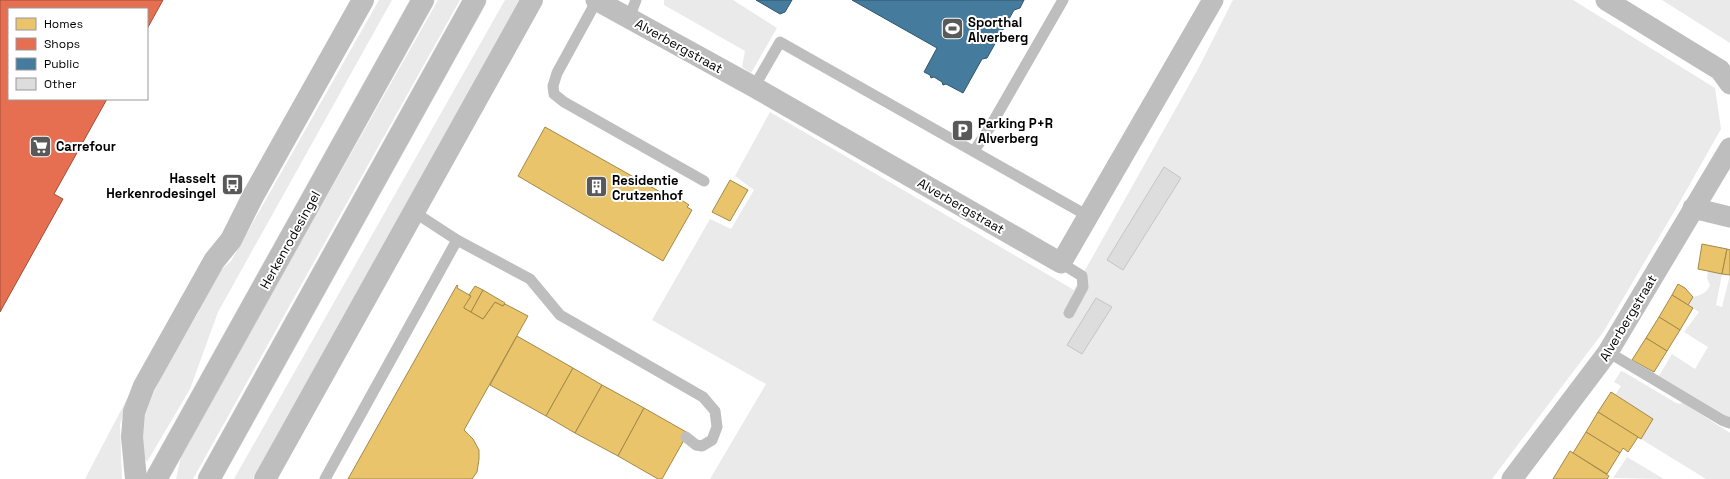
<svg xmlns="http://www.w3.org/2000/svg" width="1730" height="479" font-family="'Space Grotesk',sans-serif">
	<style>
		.green { fill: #eaeaea }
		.homes { fill: #e9c46a; stroke: #a3894a }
		.shops { fill: #e76f51; stroke: #a24e39 }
		.public { fill: #457b9d; stroke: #30566e }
		.building { fill: #ddd; stroke: #c5c5c5 }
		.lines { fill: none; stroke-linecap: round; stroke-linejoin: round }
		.trunk-casing { stroke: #dbdbdb; stroke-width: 23 }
		.service { stroke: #bebebe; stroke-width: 11 }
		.minor { stroke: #bebebe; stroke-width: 21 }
		.tertiary { stroke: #bebebe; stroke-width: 22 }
		.trunk { stroke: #bdbdbd; stroke-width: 22 }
		.labels { text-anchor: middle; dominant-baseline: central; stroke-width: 4; stroke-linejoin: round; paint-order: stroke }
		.poi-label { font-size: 13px; font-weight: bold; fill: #000; stroke: #fff; text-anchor: start }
		.street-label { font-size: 13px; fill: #000; stroke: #fff }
	</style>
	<rect width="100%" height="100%" fill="#fff"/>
	<!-- green -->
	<g class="green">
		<polygon points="379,0 392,0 218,312 190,389 147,462 140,450 142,420 163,371 198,313 207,289 213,277 231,261"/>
		<polygon points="438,0 460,0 193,479 176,479 182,452"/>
		<polygon points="505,0 520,0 253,479 234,479"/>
		<polygon points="664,0 733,0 777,28 751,73 742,67 745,51 664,5"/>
		<polygon points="1233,0 1573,0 1715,88 1721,129 1678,205 1604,331 1492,479 710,479 766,384 652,320 710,219 731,229 754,190 735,176 770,112 1074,290 1198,69"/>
		<polygon points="1662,0 1730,0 1730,43"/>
		<path d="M 1708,271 L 1722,274 L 1716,305 L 1722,307 L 1730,275 L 1730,418 L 1659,376 L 1672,354 L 1695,369 L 1708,347 L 1684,332 L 1699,312 L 1688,305 L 1693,297 C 1701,295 1707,293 1710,285 L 1707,278 Z"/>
		<polygon points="1621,371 1624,372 1676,403 1680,404 1682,402 1730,433 1730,479 1706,479 1641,439 1615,395 1621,386 1614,382"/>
		<polygon points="128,397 120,425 122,479 85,479"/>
		<polygon points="1627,457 1664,479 1613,478"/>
	</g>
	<!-- homes -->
	<g class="homes">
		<polygon points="545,127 678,202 680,199 689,205 687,207 692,210 663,261 518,176"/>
		<polygon points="730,180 748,190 730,221 712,212"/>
		<polygon points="1702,244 1727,249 1722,274 1698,269"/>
		<polygon points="1727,249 1730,250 1730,275 1722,274"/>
		<polygon points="1678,284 1685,288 1693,297 1688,305 1672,295"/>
		<polygon points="457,285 458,286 457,288 471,296 464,308 483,319 495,302 503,306 505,304 528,316 464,430 473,439 479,450 479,459 477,472 472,479 348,479"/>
		<polygon points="475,286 483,290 471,312 464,308 464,307 471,296 469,295"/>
		<polygon points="483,290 505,303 503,306 495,302 483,319 471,312"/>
		<polygon points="1672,295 1693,308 1680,330 1659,317"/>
		<polygon points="1659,317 1680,330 1667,351 1646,338"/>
		<polygon points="517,336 573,368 546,416 490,385"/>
		<polygon points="1646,338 1667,351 1654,372 1632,360"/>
		<polygon points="573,368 602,385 575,433 546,416"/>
		<polygon points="602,385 644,408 618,456 575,433"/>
		<polygon points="1611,392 1653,419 1641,439 1598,412"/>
		<polygon points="644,408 688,433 662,479 658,479 618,456"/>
		<polygon points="1598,412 1638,437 1628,452 1623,448 1620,453 1586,432"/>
		<polygon points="1586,432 1620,453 1607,474 1573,453"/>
		<polygon points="1570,451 1609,476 1607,479 1553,479"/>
	</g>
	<!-- shops -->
	<polygon class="shops" points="0,0 163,0 147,29 147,9 9,9 9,99 107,99 54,194 63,199 0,312"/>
	<!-- public -->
	<g class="public">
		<polygon points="756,0 792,0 785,12 780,14"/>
		<polygon points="852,0 1024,0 1020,8 1014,10 987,58 982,59 963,93 946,84 943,85 942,82 934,77 931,78 930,75 924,72 937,48"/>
	</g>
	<!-- building -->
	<g class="building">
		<polygon points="1164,167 1181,178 1123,270 1107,260"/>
		<polygon points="1096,298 1112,307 1082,354 1067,345"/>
	</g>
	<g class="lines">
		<defs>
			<g id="trunk">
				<polyline points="156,479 423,0"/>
				<polyline points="209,479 475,0"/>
			</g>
		</defs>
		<!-- trunk casing -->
		<use href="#trunk" class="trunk-casing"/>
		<!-- service -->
		<g class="service">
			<polyline points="597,0 557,73 553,86 554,94 564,102 704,181"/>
			<polyline points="629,18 636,0"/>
			<polyline points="754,87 780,42 1088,216"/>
			<polyline points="974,151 990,127 1063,0"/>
			<polyline points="414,212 457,240 530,279 560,315 703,397 715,411 717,427 712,440 702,446 696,445 686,437"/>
			<polyline points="1061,263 1082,276 1083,287 1069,313"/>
			<polyline points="1608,352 1722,420 1730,423"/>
			<polyline points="325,479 457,240"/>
		</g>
		<!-- minor -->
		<g class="minor">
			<polyline points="596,0 754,87 1061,263 1213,0"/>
			<polyline points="1606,0 1720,70 1730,84"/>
			<polyline points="1693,208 1730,217"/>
			<polyline points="1512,479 1608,352 1730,148"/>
		</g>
		<!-- tertiary -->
		<g class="tertiary">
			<polyline points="136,479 132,437 134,412 144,386 214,261 231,240 253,196 363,0"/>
			<polyline points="265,479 532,0"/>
		</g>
		<!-- trunk -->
		<use href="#trunk" class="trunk"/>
	</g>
	<!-- icons -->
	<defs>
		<symbol id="stadium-square" viewBox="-11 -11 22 22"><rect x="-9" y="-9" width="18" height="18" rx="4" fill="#595959" stroke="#fff"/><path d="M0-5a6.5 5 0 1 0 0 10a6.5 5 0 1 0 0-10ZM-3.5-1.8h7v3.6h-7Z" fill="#fff"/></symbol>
		<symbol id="parking-square" viewBox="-11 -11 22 22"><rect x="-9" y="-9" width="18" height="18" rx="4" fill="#595959" stroke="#fff"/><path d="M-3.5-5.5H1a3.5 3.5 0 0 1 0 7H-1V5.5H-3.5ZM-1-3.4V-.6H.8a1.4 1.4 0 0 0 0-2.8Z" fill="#fff"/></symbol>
		<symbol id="supermarket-square" viewBox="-11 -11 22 22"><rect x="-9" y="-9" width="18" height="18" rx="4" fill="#595959" stroke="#fff"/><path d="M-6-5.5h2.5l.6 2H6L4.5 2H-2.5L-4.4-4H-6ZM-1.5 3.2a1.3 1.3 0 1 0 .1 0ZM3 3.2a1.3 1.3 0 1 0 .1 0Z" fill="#fff"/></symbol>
		<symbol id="bus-square" viewBox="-11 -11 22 22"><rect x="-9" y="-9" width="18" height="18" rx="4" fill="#595959" stroke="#fff"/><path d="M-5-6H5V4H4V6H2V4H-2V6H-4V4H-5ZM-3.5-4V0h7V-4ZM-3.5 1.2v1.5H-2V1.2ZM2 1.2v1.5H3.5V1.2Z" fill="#fff"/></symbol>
		<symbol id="building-square" viewBox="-11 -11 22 22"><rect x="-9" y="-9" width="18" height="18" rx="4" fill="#595959" stroke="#fff"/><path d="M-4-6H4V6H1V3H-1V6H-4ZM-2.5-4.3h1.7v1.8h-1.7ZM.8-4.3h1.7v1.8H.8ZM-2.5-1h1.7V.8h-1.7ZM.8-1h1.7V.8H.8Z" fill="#fff"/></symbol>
	</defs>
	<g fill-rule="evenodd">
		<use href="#stadium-square" x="940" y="16" width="25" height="25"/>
		<use href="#parking-square" x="950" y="118" width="25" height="25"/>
		<use href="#supermarket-square" x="28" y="134" width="25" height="25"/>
		<use href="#bus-square" x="220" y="172" width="25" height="25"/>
		<use href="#building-square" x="584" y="174" width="25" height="25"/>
	</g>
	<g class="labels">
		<!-- poi labels -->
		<g class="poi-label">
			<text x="968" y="22">Sporthal<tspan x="968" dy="15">Alverberg</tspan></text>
			<text x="978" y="123">Parking P+R<tspan x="978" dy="15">Alverberg</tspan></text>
			<text x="56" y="146">Carrefour</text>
			<text x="216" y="178" text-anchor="end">Hasselt<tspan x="216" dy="15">Herkenrodesingel</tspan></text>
			<text x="612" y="180">Residentie<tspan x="612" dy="15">Crutzenhof</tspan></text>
		</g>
		<!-- street labels -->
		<g class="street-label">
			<text transform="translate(679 46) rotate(29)">Alverbergstraat</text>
			<text transform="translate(961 206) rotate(30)">Alverbergstraat</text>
			<text transform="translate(290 240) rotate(-61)">Herkenrodesingel</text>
			<text transform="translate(1628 318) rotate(-59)">Alverbergstraat</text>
		</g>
	</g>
	<!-- legend -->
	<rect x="8" y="8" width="140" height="92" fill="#ffffff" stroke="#999999"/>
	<rect x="16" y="18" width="20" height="12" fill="#e9c46a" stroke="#999999"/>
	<text x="44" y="28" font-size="12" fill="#000000">Homes</text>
	<rect x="16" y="38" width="20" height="12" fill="#e76f51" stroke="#999999"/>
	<text x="44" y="48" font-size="12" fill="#000000">Shops</text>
	<rect x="16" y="58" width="20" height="12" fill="#457b9d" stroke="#999999"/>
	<text x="44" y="68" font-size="12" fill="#000000">Public</text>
	<rect x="16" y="78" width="20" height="12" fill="#dddddd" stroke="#999999"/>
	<text x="44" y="88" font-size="12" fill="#000000">Other</text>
</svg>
